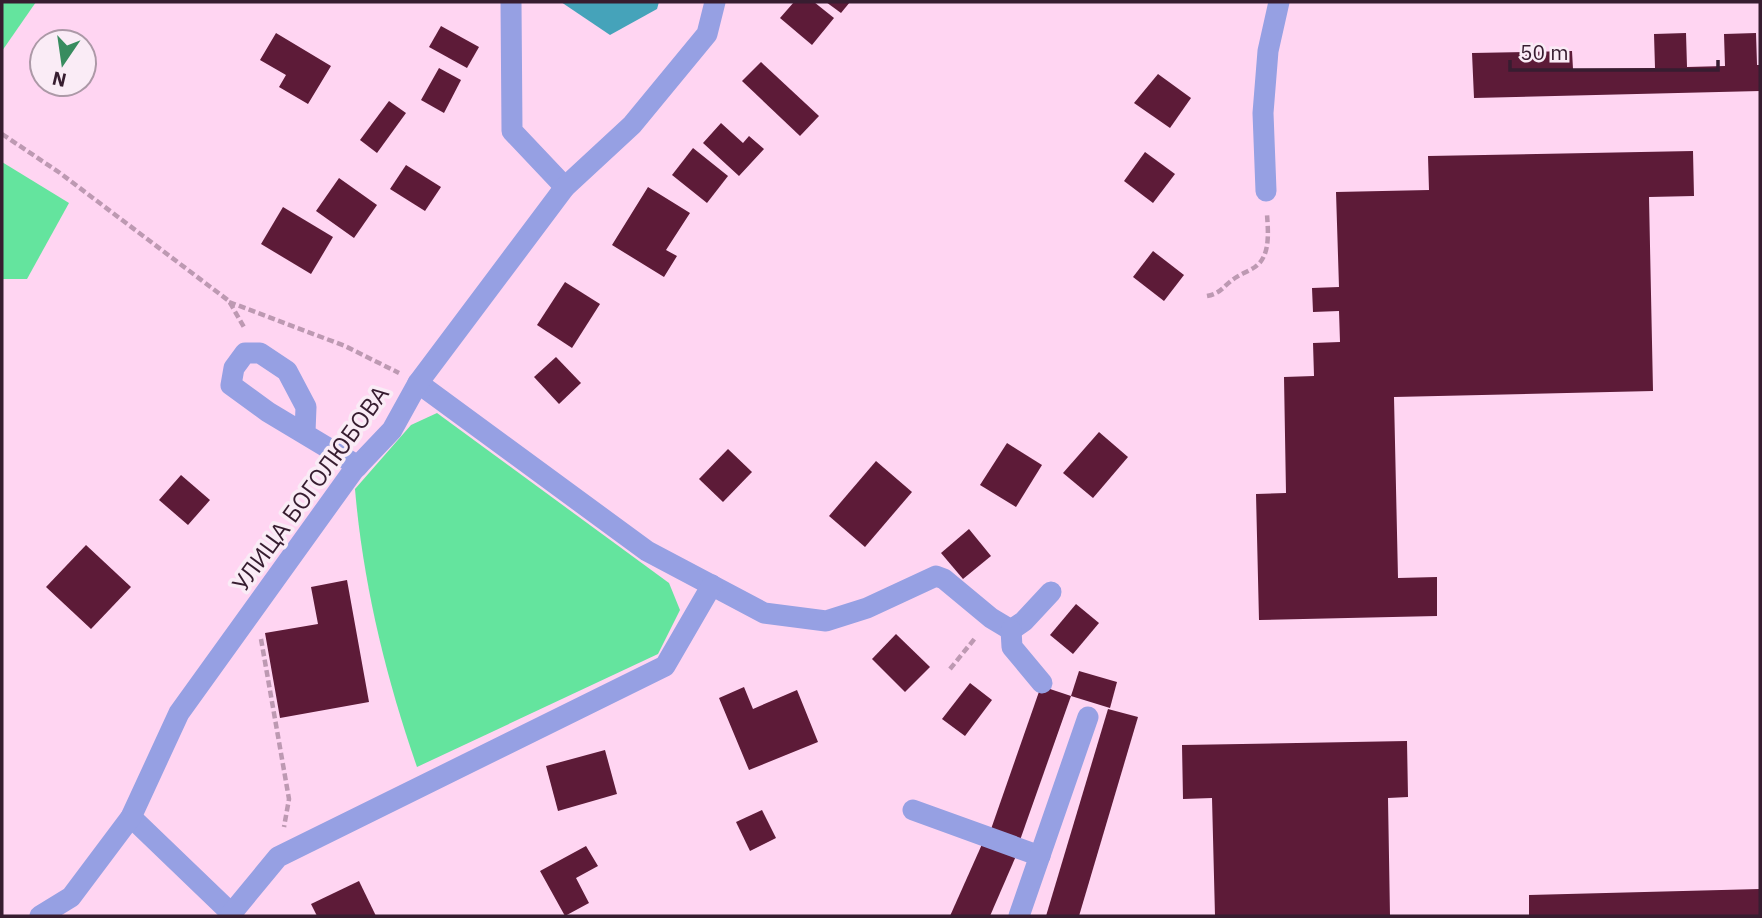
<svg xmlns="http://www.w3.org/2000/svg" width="1762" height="918" font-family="'IBM Plex Sans',sans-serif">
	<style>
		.green { fill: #64e49e }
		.water { fill: #45a3ba }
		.building { fill: #5d1b38 }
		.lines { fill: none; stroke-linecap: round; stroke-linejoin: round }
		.path { stroke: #bd99b2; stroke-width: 4.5; stroke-dasharray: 7 3.5; stroke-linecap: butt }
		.minor { stroke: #96a0e3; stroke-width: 21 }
		.labels { text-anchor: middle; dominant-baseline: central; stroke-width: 7; stroke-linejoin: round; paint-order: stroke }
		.street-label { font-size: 24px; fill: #371d30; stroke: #faecf6 }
	</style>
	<rect width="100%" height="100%" fill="#ffd5f2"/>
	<!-- green -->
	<g class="green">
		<polygon points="2,2 36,2 2,51"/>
		<polygon points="2,162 69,203 27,279 2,279"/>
		<path d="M 437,413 L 669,583 L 680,610 L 658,654 L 417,767 C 386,678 363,584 355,489 L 411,425 Z"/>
	</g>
	<!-- water -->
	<polygon class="water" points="561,2 659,2 657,9 610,35"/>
	<!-- building -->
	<g class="building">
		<polygon points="794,2 814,2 834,18 812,45 780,18"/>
		<polygon points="826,2 850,2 841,13"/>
		<polygon points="441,26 479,47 467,68 429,47"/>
		<polygon points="276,33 331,66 308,104 279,87 286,75 260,60"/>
		<polygon points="1686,33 1687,67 1725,66 1724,34 1756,33 1757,65 1760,65 1760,91 1474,98 1472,53 1572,51 1573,69 1655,68 1654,34"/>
		<polygon points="761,62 819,116 800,136 742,81"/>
		<polygon points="439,68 461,80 444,113 421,100"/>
		<polygon points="1158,74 1191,98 1170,128 1134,103"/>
		<polygon points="389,101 406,113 377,153 360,140"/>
		<polygon points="721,123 743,143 749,136 764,149 739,176 703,143"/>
		<polygon points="693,148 728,176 707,203 672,175"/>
		<polygon points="1693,151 1694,196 1649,197 1653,391 1394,397 1398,578 1437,577 1437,616 1259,620 1256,494 1286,493 1284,377 1314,376 1313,343 1340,342 1339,311 1313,312 1312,288 1339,287 1336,192 1429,190 1428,156"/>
		<polygon points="1145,152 1175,174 1153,203 1124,181"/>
		<polygon points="406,165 441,187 425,211 390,189"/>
		<polygon points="339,178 377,205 354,238 316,211"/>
		<polygon points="648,187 690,213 666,250 677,256 664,277 612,245"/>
		<polygon points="283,207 333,237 311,274 261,244"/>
		<polygon points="1153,251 1184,275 1164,301 1133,277"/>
		<polygon points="565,282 600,304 572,348 537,325"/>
		<polygon points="556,357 581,383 559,404 534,377"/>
		<polygon points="1099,432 1128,457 1093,498 1063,473"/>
		<polygon points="1007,443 1042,465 1016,507 980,485"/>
		<polygon points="728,449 752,472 723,502 699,479"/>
		<polygon points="876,461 912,492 865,547 829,516"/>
		<polygon points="181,475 210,500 188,525 159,500"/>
		<polygon points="969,529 991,556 963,579 941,553"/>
		<polygon points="86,545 131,587 91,629 46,587"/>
		<polygon points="347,580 369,702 280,718 265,633 318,624 311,587"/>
		<polygon points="1076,604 1099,623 1073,654 1050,635"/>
		<polygon points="896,634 930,667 905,692 872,659"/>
		<polygon points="1079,671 1117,682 1110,708 1071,696"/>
		<polygon points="970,683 992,700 965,736 942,719"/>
		<polygon points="1041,686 1071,696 1019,843 990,832"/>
		<polygon points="744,687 753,709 797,690 818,742 749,770 719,698"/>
		<polygon points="1108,709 1138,717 1079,916 1046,916"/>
		<polygon points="1407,741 1408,797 1388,798 1390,916 1215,916 1212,798 1183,799 1182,745"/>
		<polygon points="605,750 617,794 558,811 546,766"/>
		<polygon points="762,810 776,838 750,851 736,822"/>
		<polygon points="983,842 1016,856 990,916 950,916"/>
		<polygon points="586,846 598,866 576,878 589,903 565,916 540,871"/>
		<polygon points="359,881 376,916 317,916 311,904"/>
		<polygon points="1760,889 1760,916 1529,916 1529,895"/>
	</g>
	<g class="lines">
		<!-- path -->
		<g class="path">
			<polyline points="2,134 60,173 229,301 245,329"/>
			<path d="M 1207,296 C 1222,293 1223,286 1235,278 C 1241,274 1249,271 1255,267 C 1271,256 1268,231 1267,214"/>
			<polyline points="229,302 345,346 399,373"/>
			<polyline points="261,639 289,799 284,827"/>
			<polyline points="950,669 976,637"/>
		</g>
		<!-- minor -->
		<g class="minor">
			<polyline points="511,2 512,131 565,187"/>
			<polyline points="1266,191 1263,113 1268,51 1279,2"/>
			<polyline points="418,383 647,551 764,613 826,621 867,608 936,576 944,579 991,618 1011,630 1024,621 1051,592"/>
			<polyline points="305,432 306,407 287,371 260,353 245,353 234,368 231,385 268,412 358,466"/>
			<polyline points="1011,630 1012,647 1042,683"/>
			<polyline points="913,810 1040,856"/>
			<polyline points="131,817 234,916"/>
			<polyline points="231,914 278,857 665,666 712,585"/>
			<polyline points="40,916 71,897 131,817 179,713 353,471 392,430 418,383 565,187 632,125 707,34 715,2"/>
			<polyline points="1019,916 1088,717"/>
		</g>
	</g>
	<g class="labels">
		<!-- street labels -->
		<g class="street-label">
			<text transform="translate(310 488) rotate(-54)">УЛИЦА БОГОЛЮБОВА</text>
		</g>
	</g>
	<!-- border -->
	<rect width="1762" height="918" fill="none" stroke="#371d30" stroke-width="7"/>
	<!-- north arrow -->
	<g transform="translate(63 63) rotate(193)"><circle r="33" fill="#faecf6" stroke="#ac99a7" stroke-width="2"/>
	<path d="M0-5L12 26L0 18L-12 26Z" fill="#388c5f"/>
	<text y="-10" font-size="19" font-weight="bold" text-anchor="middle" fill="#371d30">N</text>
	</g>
	<!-- scale -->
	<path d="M1510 60v10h208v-10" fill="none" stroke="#371d30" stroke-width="3.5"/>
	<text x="1520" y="60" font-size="21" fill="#371d30" stroke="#faecf6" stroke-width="5" paint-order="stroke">50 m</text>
</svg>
